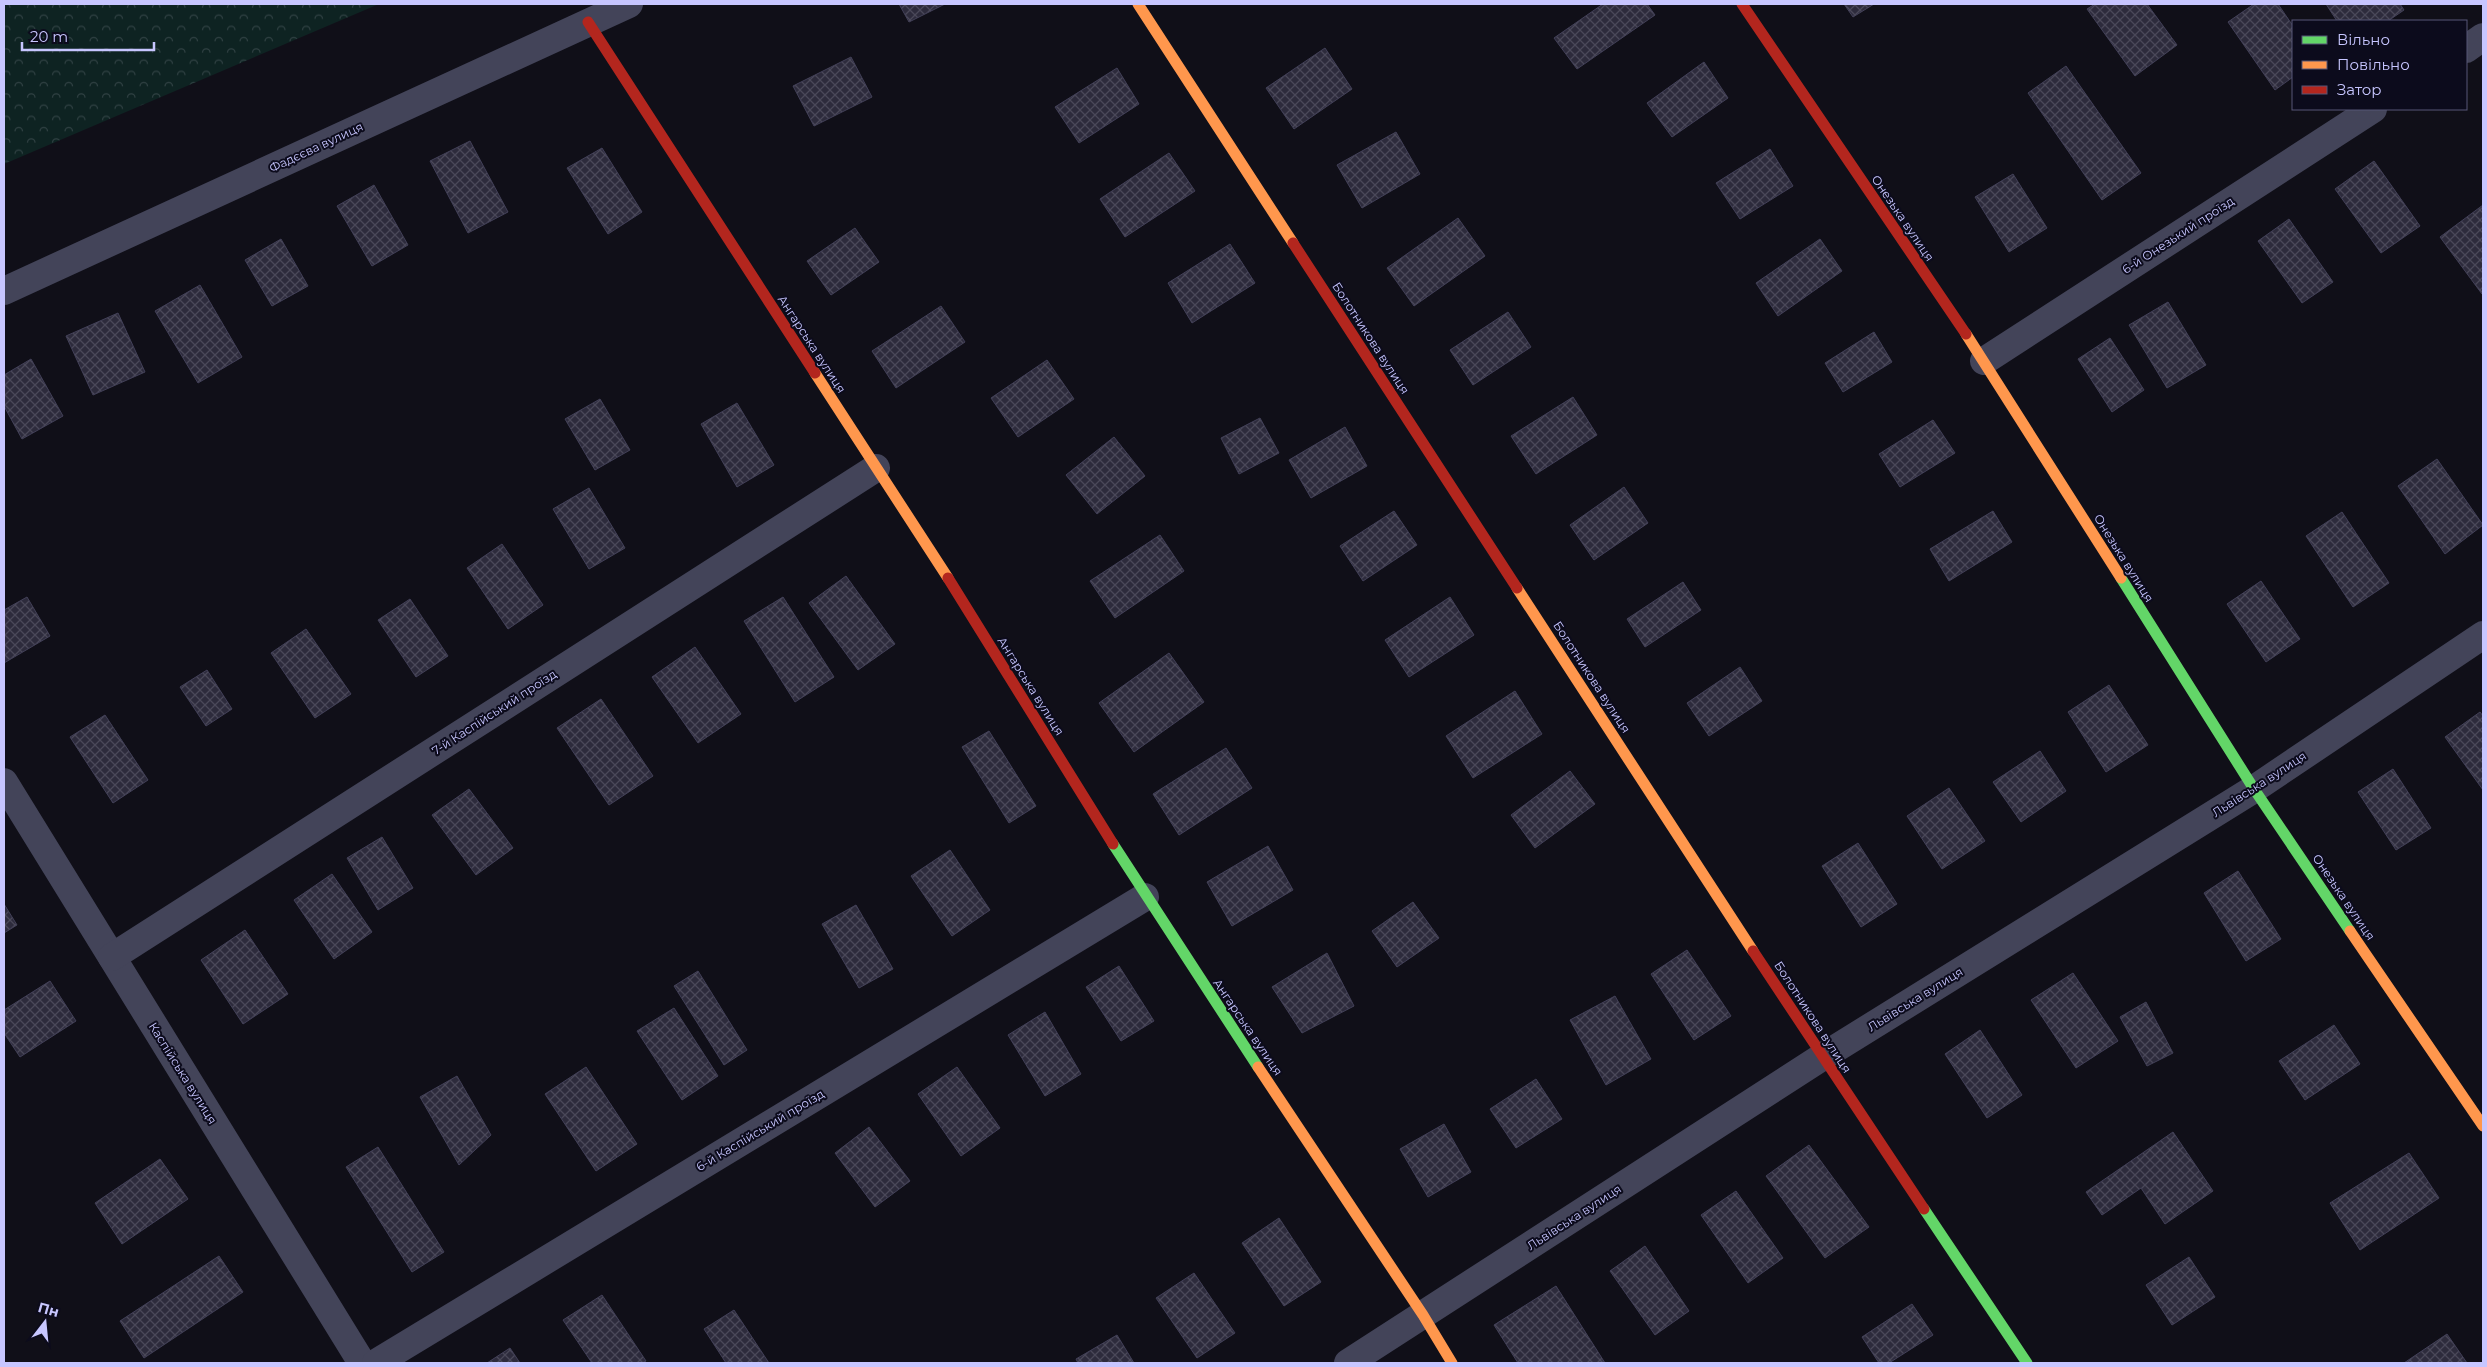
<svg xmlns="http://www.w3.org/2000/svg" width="2487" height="1367" font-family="Montserrat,sans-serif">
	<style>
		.forest { fill: url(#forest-crowns) }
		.building { fill: url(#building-cross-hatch); stroke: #424058 }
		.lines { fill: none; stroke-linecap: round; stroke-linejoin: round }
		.street { stroke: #434459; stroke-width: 28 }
		.fast { stroke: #63d668; stroke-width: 11 }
		.slow { stroke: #ff974d; stroke-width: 11 }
		.jam { stroke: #b3261e; stroke-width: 11 }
		.labels { text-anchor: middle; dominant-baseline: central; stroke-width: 4; stroke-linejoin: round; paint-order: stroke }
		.street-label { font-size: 12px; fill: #c7c6ff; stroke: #0c0b1c }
	</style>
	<defs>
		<pattern id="forest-crowns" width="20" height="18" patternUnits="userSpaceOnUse" patternTransform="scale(1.25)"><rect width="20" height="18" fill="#0e2322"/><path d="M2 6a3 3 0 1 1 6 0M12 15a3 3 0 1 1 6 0" fill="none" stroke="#304143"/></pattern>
		<pattern id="building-cross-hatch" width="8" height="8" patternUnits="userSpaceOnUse" patternTransform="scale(1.25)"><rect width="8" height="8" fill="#2d2b3c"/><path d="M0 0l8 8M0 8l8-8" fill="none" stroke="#4a4859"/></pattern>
	</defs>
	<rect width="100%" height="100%" fill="#100f18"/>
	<!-- forest -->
	<polygon class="forest" points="4,4 379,4 4,164"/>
	<!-- building -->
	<g class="building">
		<polygon points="899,4 945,4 909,22"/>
		<polygon points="1603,4 1647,4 1655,15 1577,69 1554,38"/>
		<polygon points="1844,4 1874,4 1853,17"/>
		<polygon points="2095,4 2147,4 2177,45 2135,76 2087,9"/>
		<polygon points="2254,4 2278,4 2293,26 2293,77 2275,90 2228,22"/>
		<polygon points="2326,4 2400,4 2404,10 2388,21 2337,21"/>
		<polygon points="1325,48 1352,89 1294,129 1266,88"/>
		<polygon points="851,57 872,97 814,126 793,86"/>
		<polygon points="1704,62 1728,98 1672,137 1647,103"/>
		<polygon points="2066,66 2141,173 2102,200 2028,93"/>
		<polygon points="1117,68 1139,104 1079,143 1055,107"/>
		<polygon points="1396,132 1420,174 1362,208 1337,165"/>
		<polygon points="470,141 508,212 468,233 430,161"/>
		<polygon points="602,148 642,212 608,234 567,168"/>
		<polygon points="1770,149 1793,186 1740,219 1716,183"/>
		<polygon points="1169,153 1195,191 1125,237 1100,199"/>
		<polygon points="2374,161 2420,226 2381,253 2335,189"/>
		<polygon points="2013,174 2047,228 2009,252 1975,197"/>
		<polygon points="374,185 408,245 372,266 337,206"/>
		<polygon points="2483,205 2483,293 2482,294 2440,237"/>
		<polygon points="1458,218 1485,256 1414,306 1387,268"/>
		<polygon points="2289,219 2333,282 2302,303 2258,241"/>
		<polygon points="855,228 879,262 831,295 807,261"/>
		<polygon points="281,239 308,286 272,306 245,260"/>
		<polygon points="1820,239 1842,271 1778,316 1756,283"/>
		<polygon points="1230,244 1255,283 1192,323 1168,283"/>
		<polygon points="200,285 242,357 198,383 155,311"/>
		<polygon points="2168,302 2206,365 2167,388 2129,325"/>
		<polygon points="941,306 965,342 896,388 872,351"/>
		<polygon points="1508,312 1531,347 1473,385 1450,350"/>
		<polygon points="118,313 145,372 93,395 66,336"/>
		<polygon points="1874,332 1892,362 1843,392 1825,363"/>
		<polygon points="2110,338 2144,390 2112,412 2078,359"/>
		<polygon points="31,359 63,416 22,439 4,406 4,375"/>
		<polygon points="1047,360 1074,399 1018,437 991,398"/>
		<polygon points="1573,397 1597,435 1536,474 1511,436"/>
		<polygon points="600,399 630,450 595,470 565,419"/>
		<polygon points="737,403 774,465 737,487 701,424"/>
		<polygon points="1260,418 1279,453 1239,474 1221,438"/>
		<polygon points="1933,420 1955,453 1900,487 1879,454"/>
		<polygon points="1345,427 1367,466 1311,498 1289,460"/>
		<polygon points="1114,437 1145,476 1097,514 1066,475"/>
		<polygon points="2437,459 2483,525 2445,554 2398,486"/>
		<polygon points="1624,487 1648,523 1594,560 1570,525"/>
		<polygon points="589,488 625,548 589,569 553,509"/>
		<polygon points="1394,511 1417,545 1363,581 1340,546"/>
		<polygon points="1993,511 2012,542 1949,581 1930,549"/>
		<polygon points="2342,512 2389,583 2353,607 2306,536"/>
		<polygon points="1160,535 1184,571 1115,618 1090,581"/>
		<polygon points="502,544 543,605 508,629 467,568"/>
		<polygon points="846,576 895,644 858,670 809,603"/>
		<polygon points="2261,581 2300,639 2266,662 2227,604"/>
		<polygon points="1683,582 1701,610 1645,647 1627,619"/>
		<polygon points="27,597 50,636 4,663 4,610"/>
		<polygon points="783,597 834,677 795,702 744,621"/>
		<polygon points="1450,597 1474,635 1409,677 1385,640"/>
		<polygon points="410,599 448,656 416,677 378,620"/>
		<polygon points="306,629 351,694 315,718 271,653"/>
		<polygon points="695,647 741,714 698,743 652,677"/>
		<polygon points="1169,653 1204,702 1134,752 1099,703"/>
		<polygon points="1740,667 1762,701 1709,736 1687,703"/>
		<polygon points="207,670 232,709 206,726 180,687"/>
		<polygon points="2109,685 2148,745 2106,772 2068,712"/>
		<polygon points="1515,691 1542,734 1473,778 1446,736"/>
		<polygon points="601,699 653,776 609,805 557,728"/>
		<polygon points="2480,712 2483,716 2483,790 2445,737"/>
		<polygon points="105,715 148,780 113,803 70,737"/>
		<polygon points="989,731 1036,806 1009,823 962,747"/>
		<polygon points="1226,748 1252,788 1179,835 1153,794"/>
		<polygon points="2040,751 2066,791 2021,822 1993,782"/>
		<polygon points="2393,769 2431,828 2396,850 2358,792"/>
		<polygon points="1570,771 1595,804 1535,848 1511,815"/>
		<polygon points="1949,788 1985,841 1942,869 1907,816"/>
		<polygon points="469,789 513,848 476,875 432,815"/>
		<polygon points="382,837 413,888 378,910 347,858"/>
		<polygon points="1858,843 1897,904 1861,927 1822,866"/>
		<polygon points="1268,846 1293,890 1232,926 1207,882"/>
		<polygon points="950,850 990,910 952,936 911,876"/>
		<polygon points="2238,871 2281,939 2246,961 2204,893"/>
		<polygon points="332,874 372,932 334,959 294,900"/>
		<polygon points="1413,902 1439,938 1397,967 1372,931"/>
		<polygon points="4,904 17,925 4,933"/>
		<polygon points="856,905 893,969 859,988 822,924"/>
		<polygon points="245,930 288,994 243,1024 201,960"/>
		<polygon points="1687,950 1731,1016 1694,1040 1651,974"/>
		<polygon points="1327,953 1354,1006 1302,1033 1272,987"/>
		<polygon points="1119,966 1154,1021 1121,1041 1086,987"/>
		<polygon points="698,971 747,1050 724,1065 674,986"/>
		<polygon points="2073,973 2118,1041 2076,1068 2031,1000"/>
		<polygon points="50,981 76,1021 20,1057 4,1033 4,1010"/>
		<polygon points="1615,996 1651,1059 1606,1085 1570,1020"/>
		<polygon points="2146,1002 2173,1053 2147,1066 2120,1017"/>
		<polygon points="674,1008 718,1076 682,1100 637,1031"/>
		<polygon points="1045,1012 1081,1074 1045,1096 1008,1035"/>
		<polygon points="2334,1025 2360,1064 2305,1100 2279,1061"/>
		<polygon points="1980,1030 2022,1095 1987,1118 1945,1054"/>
		<polygon points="586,1067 637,1144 596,1171 545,1094"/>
		<polygon points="957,1067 1000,1128 961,1156 918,1094"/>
		<polygon points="457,1076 491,1135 459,1165 420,1097"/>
		<polygon points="1536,1079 1562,1119 1516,1148 1490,1109"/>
		<polygon points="1444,1124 1471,1172 1428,1197 1400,1149"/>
		<polygon points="869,1127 910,1181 875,1207 835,1153"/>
		<polygon points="2173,1132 2213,1191 2165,1224 2141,1188 2102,1215 2086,1192"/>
		<polygon points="1809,1145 1869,1227 1825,1258 1766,1176"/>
		<polygon points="378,1147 444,1252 412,1272 346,1167"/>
		<polygon points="2409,1153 2439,1198 2360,1250 2330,1203"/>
		<polygon points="160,1159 188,1199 122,1244 95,1203"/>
		<polygon points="1736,1191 1783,1258 1748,1283 1701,1215"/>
		<polygon points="1279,1218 1321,1282 1284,1306 1242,1243"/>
		<polygon points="1645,1246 1689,1311 1655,1335 1610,1271"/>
		<polygon points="219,1256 243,1292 144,1358 120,1321"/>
		<polygon points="2189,1257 2215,1297 2172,1325 2146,1285"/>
		<polygon points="1194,1273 1235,1333 1197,1358 1156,1298"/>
		<polygon points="1556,1286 1605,1363 1518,1363 1494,1325"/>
		<polygon points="602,1295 646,1361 642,1363 592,1363 563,1320"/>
		<polygon points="1912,1304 1933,1335 1889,1363 1879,1363 1862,1337"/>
		<polygon points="734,1310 769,1363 726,1363 704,1329"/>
		<polygon points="2447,1334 2467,1363 2404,1363"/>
		<polygon points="1117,1335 1134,1363 1078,1363 1076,1359"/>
		<polygon points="510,1348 520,1363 487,1363"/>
	</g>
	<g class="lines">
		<!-- street -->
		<g class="street">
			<polyline points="2466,49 2483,37"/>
			<polyline points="4,291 629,4"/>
			<polyline points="1984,361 2373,109"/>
			<polyline points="4,782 362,1363"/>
			<polyline points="112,957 876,468"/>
			<polyline points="376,1363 1145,897"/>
			<polyline points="1348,1363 1822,1057 2254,789 2483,635"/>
		</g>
		<!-- fast -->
		<g class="fast">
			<polyline points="2121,578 2254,789 2350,931"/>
			<polyline points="1113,844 1258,1067"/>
			<polyline points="1924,1209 2027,1363"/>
		</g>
		<!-- slow -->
		<g class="slow">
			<polyline points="1138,4 1293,243"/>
			<polyline points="1966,334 2121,578"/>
			<polyline points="815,373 948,578"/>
			<polyline points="1517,588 1753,951"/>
			<polyline points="2350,931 2483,1126"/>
			<polyline points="1258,1067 1423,1315 1452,1363"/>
		</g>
		<!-- jam -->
		<g class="jam">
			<polyline points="1742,4 1966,334"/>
			<polyline points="588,22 815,373"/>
			<polyline points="1293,243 1517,588"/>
			<polyline points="948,578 1113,844"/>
			<polyline points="1753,951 1924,1209"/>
		</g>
	</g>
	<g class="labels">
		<!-- street labels -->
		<g class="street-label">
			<text transform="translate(316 147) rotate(-25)">Фадєєва вулиця</text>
			<text transform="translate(1903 218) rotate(56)">Онезька вулиця</text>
			<text transform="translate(2178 235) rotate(-33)">6-й Онезький проїзд</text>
			<text transform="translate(1371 338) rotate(57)">Болотникова вулиця</text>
			<text transform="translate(812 344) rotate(57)">Ангарська вулиця</text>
			<text transform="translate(2124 558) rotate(58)">Онезька вулиця</text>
			<text transform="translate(1592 677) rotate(57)">Болотникова вулиця</text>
			<text transform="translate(1031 686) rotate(58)">Ангарська вулиця</text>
			<text transform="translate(494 712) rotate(-33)">7-й Каспійський проїзд</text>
			<text transform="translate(2259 784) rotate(-33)">Львівська вулиця</text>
			<text transform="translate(2344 897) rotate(56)">Онезька вулиця</text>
			<text transform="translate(1915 999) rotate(-32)">Львівська вулиця</text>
			<text transform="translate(1813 1017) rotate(57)">Болотникова вулиця</text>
			<text transform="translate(1248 1027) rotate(56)">Ангарська вулиця</text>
			<text transform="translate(183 1073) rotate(58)">Каспійська вулиця</text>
			<text transform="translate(760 1130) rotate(-31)">6-й Каспійський проїзд</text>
			<text transform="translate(1574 1217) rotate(-33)">Львівська вулиця</text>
		</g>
	</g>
	<!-- border -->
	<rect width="2487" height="1367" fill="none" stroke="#c7c6ff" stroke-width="10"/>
	<!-- legend -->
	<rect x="2292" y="20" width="175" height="90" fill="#0c0b1c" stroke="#575677"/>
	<rect x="2302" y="36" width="25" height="8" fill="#63d668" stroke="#575677"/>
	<text x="2337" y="45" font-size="15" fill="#c7c6ff">Вільно</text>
	<rect x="2302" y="61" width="25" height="8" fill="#ff974d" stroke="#575677"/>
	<text x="2337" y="70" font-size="15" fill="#c7c6ff">Повільно</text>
	<rect x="2302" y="86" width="25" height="8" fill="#b3261e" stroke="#575677"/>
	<text x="2337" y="95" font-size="15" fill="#c7c6ff">Затор</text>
	<!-- north arrow -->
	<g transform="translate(45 1322) rotate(16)" stroke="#0c0b1c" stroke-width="4" paint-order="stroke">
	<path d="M0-4L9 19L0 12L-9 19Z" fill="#c7c6ff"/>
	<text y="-8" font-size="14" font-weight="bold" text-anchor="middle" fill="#c7c6ff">Пн</text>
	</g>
	<!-- scale -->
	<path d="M22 42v8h132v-8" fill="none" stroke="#c7c6ff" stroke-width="2.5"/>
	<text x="30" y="42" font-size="15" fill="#c7c6ff" stroke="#0c0b1c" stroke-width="4" paint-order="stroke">20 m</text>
</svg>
